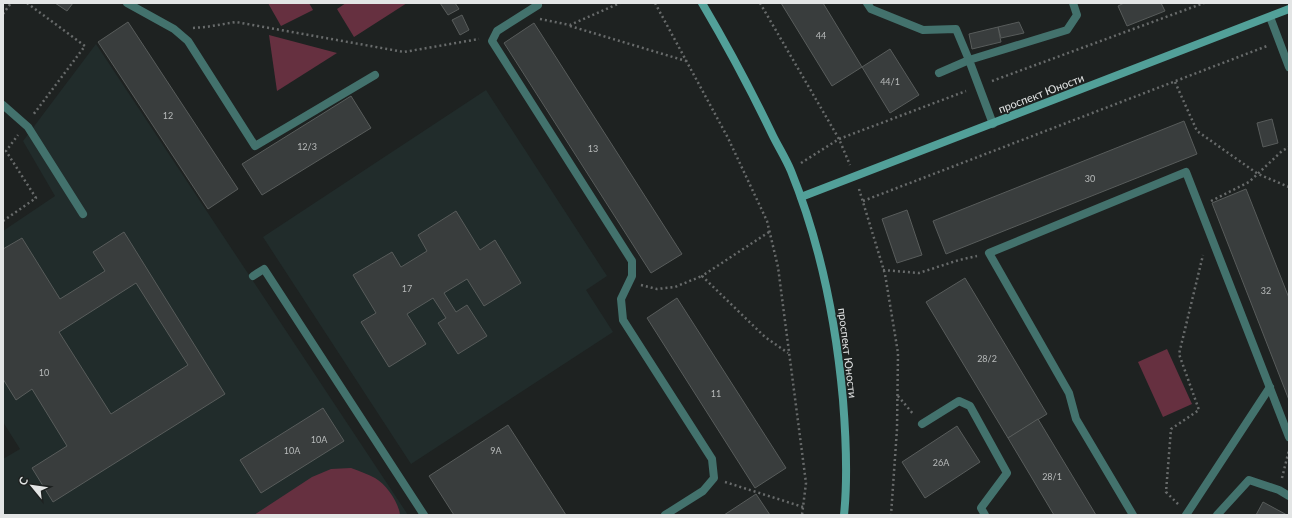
<svg xmlns="http://www.w3.org/2000/svg" width="1292" height="518" font-family="Lato,sans-serif">
	<style>
		.built { fill: #212c2b }
		.green { fill: #663040 }
		.building { fill: #393d3d; stroke: #585c5b; fill-rule: evenodd }
		.lines { fill: none; stroke-linecap: round; stroke-linejoin: round }
		.path { stroke: #686b6b; stroke-width: 2.5; stroke-dasharray: 2 3; stroke-linecap: butt }
		.lane { stroke: #43726d; stroke-width: 8 }
		.secondary { stroke: #52a099; stroke-width: 8 }
		.labels { text-anchor: middle; dominant-baseline: central; stroke-width: 3; stroke-linejoin: round; paint-order: stroke }
		.number-label { font-size: 9px; fill: #b8bbbb }
		.street-label { font-size: 11px; fill: #e3e5e5; stroke: #1e2221 }
	</style>
	<rect width="100%" height="100%" fill="#1e2221"/>
	<!-- built -->
	<g class="built">
		<polygon points="96,44 408,515 3,515 3,459 20,449 3,422 3,231 55,196 23,141"/>
		<polygon points="486,90 607,276 586,290 613,332 411,464 263,237"/>
	</g>
	<!-- green -->
	<g class="green">
		<polygon points="268,3 309,3 313,10 281,26"/>
		<polygon points="346,3 407,3 354,37 337,9"/>
		<polygon points="269,35 337,53 277,91"/>
		<polygon points="1167,349 1192,404 1163,417 1138,362"/>
		<path d="M 351,468 C 359,471 368,474 375,478 C 386,484 399,503 400,515 L 254,515 L 312,477 L 331,469 Z"/>
	</g>
	<!-- building -->
	<g class="building">
		<polygon points="55,3 73,3 67,11"/>
		<polygon points="440,3 455,3 459,9 448,15"/>
		<polygon points="781,3 823,3 862,67 832,86"/>
		<polygon points="1124,3 1161,3 1165,11 1127,26 1118,6"/>
		<polygon points="462,15 469,30 460,35 452,20"/>
		<polygon points="128,22 238,189 208,209 98,42"/>
		<polygon points="1019,22 1024,33 1001,38 998,27"/>
		<polygon points="534,23 682,254 651,273 504,43"/>
		<polygon points="998,27 1001,42 972,49 969,34"/>
		<polygon points="890,49 919,95 890,113 862,67"/>
		<polygon points="351,96 371,128 262,195 242,164"/>
		<polygon points="1272,119 1278,143 1263,147 1257,123"/>
		<polygon points="1184,121 1197,154 946,254 933,221"/>
		<polygon points="1246,189 1289,298 1289,400 1212,203"/>
		<polygon points="907,210 922,255 897,263 882,219"/>
		<polygon points="456,211 480,250 495,240 521,283 484,306 467,279 444,293 456,312 467,305 487,336 458,354 438,323 446,318 433,298 407,314 426,344 389,367 361,322 376,313 353,275 392,252 401,267 427,251 418,235"/>
		<path d="M 124,232 L 225,394 L 53,502 L 32,468 L 67,446 L 32,389 L 16,400 L 3,379 L 3,249 L 22,238 L 60,299 L 105,271 L 93,252 ZM 136,283 L 188,365 L 111,414 L 59,332 Z"/>
		<polygon points="965,278 1047,414 1008,438 926,302"/>
		<polygon points="677,298 786,468 755,488 647,318"/>
		<polygon points="323,408 344,441 261,493 240,460"/>
		<polygon points="1038,419 1096,515 1054,515 1008,438"/>
		<polygon points="508,425 566,515 454,515 429,476"/>
		<polygon points="957,426 980,462 925,498 902,462"/>
		<polygon points="756,494 770,515 724,515"/>
		<polygon points="1263,502 1287,515 1256,515"/>
	</g>
	<g class="lines">
		<!-- path -->
		<g class="path">
			<polyline points="27,3 85,46 33,115"/>
			<polyline points="655,3 728,138 767,221 778,267 806,483 802,515"/>
			<polyline points="760,3 839,139 850,165"/>
			<polyline points="3,14 11,3"/>
			<polyline points="540,19 570,25 620,3"/>
			<polyline points="570,26 686,61"/>
			<polyline points="193,28 206,27 236,22 404,52 479,39"/>
			<polyline points="992,81 1204,3"/>
			<polyline points="1175,82 1197,131 1258,174 1289,187"/>
			<polyline points="801,163 839,139 966,91"/>
			<polyline points="859,189 885,274 898,353 897,429 891,515"/>
			<polyline points="863,201 1267,46"/>
			<polyline points="1211,201 1249,182 1282,151 1289,147"/>
			<polyline points="3,221 36,198 6,151 18,135"/>
			<polyline points="769,232 702,276 765,337 788,353"/>
			<polyline points="883,270 919,273 959,260 977,256"/>
			<polyline points="641,285 657,289 675,287 702,276"/>
			<polyline points="898,396 914,415"/>
			<polyline points="1282,478 1289,450"/>
			<polyline points="725,482 803,507"/>
			<polyline points="1178,504 1166,492 1171,429 1199,410 1179,354 1203,255"/>
		</g>
		<!-- lane -->
		<g class="lane">
			<polyline points="127,3 174,29 188,41 255,146 375,75"/>
			<polyline points="537,3 538,5 497,31 492,41 632,261 632,276 621,299 623,320 712,459 714,478 703,491 665,515"/>
			<polyline points="867,3 871,9 923,30 956,29 969,60 939,73"/>
			<polyline points="1270,17 1289,67"/>
			<polyline points="3,105 28,127 83,214"/>
			<polyline points="993,124 969,60 1067,30 1077,15 1073,3"/>
			<polyline points="253,276 264,269 424,515"/>
			<polyline points="922,424 959,401 970,406 1007,473 981,508 985,515"/>
			<polyline points="1133,515 1076,419 1069,393 989,253 1186,172 1289,437"/>
			<polyline points="1186,515 1270,387"/>
			<polyline points="1217,515 1249,480 1279,490 1289,496"/>
		</g>
		<!-- secondary -->
		<g class="secondary">
			<path d="M 702,3 C 728,47 751,90 773,136 C 779,148 786,159 791,171 C 821,245 836,322 843,400 C 846,438 848,477 844,515"/>
			<polyline points="801,197 1289,9"/>
		</g>
	</g>
	<g class="labels">
		<!-- number labels -->
		<g class="number-label">
			<text x="821" y="35">44</text>
			<text x="890" y="81">44/1</text>
			<text x="168" y="115">12</text>
			<text x="307" y="146">12/3</text>
			<text x="593" y="148">13</text>
			<text x="1090" y="178">30</text>
			<text x="407" y="288">17</text>
			<text x="1266" y="290">32</text>
			<text x="987" y="358">28/2</text>
			<text x="44" y="372">10</text>
			<text x="716" y="393">11</text>
			<text x="319" y="439">10А</text>
			<text x="292" y="450">10А</text>
			<text x="496" y="450">9А</text>
			<text x="941" y="462">26А</text>
			<text x="1052" y="476">28/1</text>
		</g>
		<!-- street labels -->
		<g class="street-label">
			<text transform="translate(1041 93) rotate(-21)">проспект Юности</text>
			<text transform="translate(848 353) rotate(83)">проспект Юности</text>
		</g>
	</g>
	<!-- border -->
	<rect width="1292" height="518" fill="none" stroke="#e3e5e5" stroke-width="8"/>
	<!-- north arrow -->
	<g transform="translate(32 486) rotate(299)" stroke="#1e2221" stroke-width="3" paint-order="stroke">
	<path d="M0-3L7 15L0 10L-7 15Z" fill="#e3e5e5"/>
	<text y="-6" font-size="11" font-weight="bold" text-anchor="middle" fill="#e3e5e5">С</text>
	</g>
</svg>
